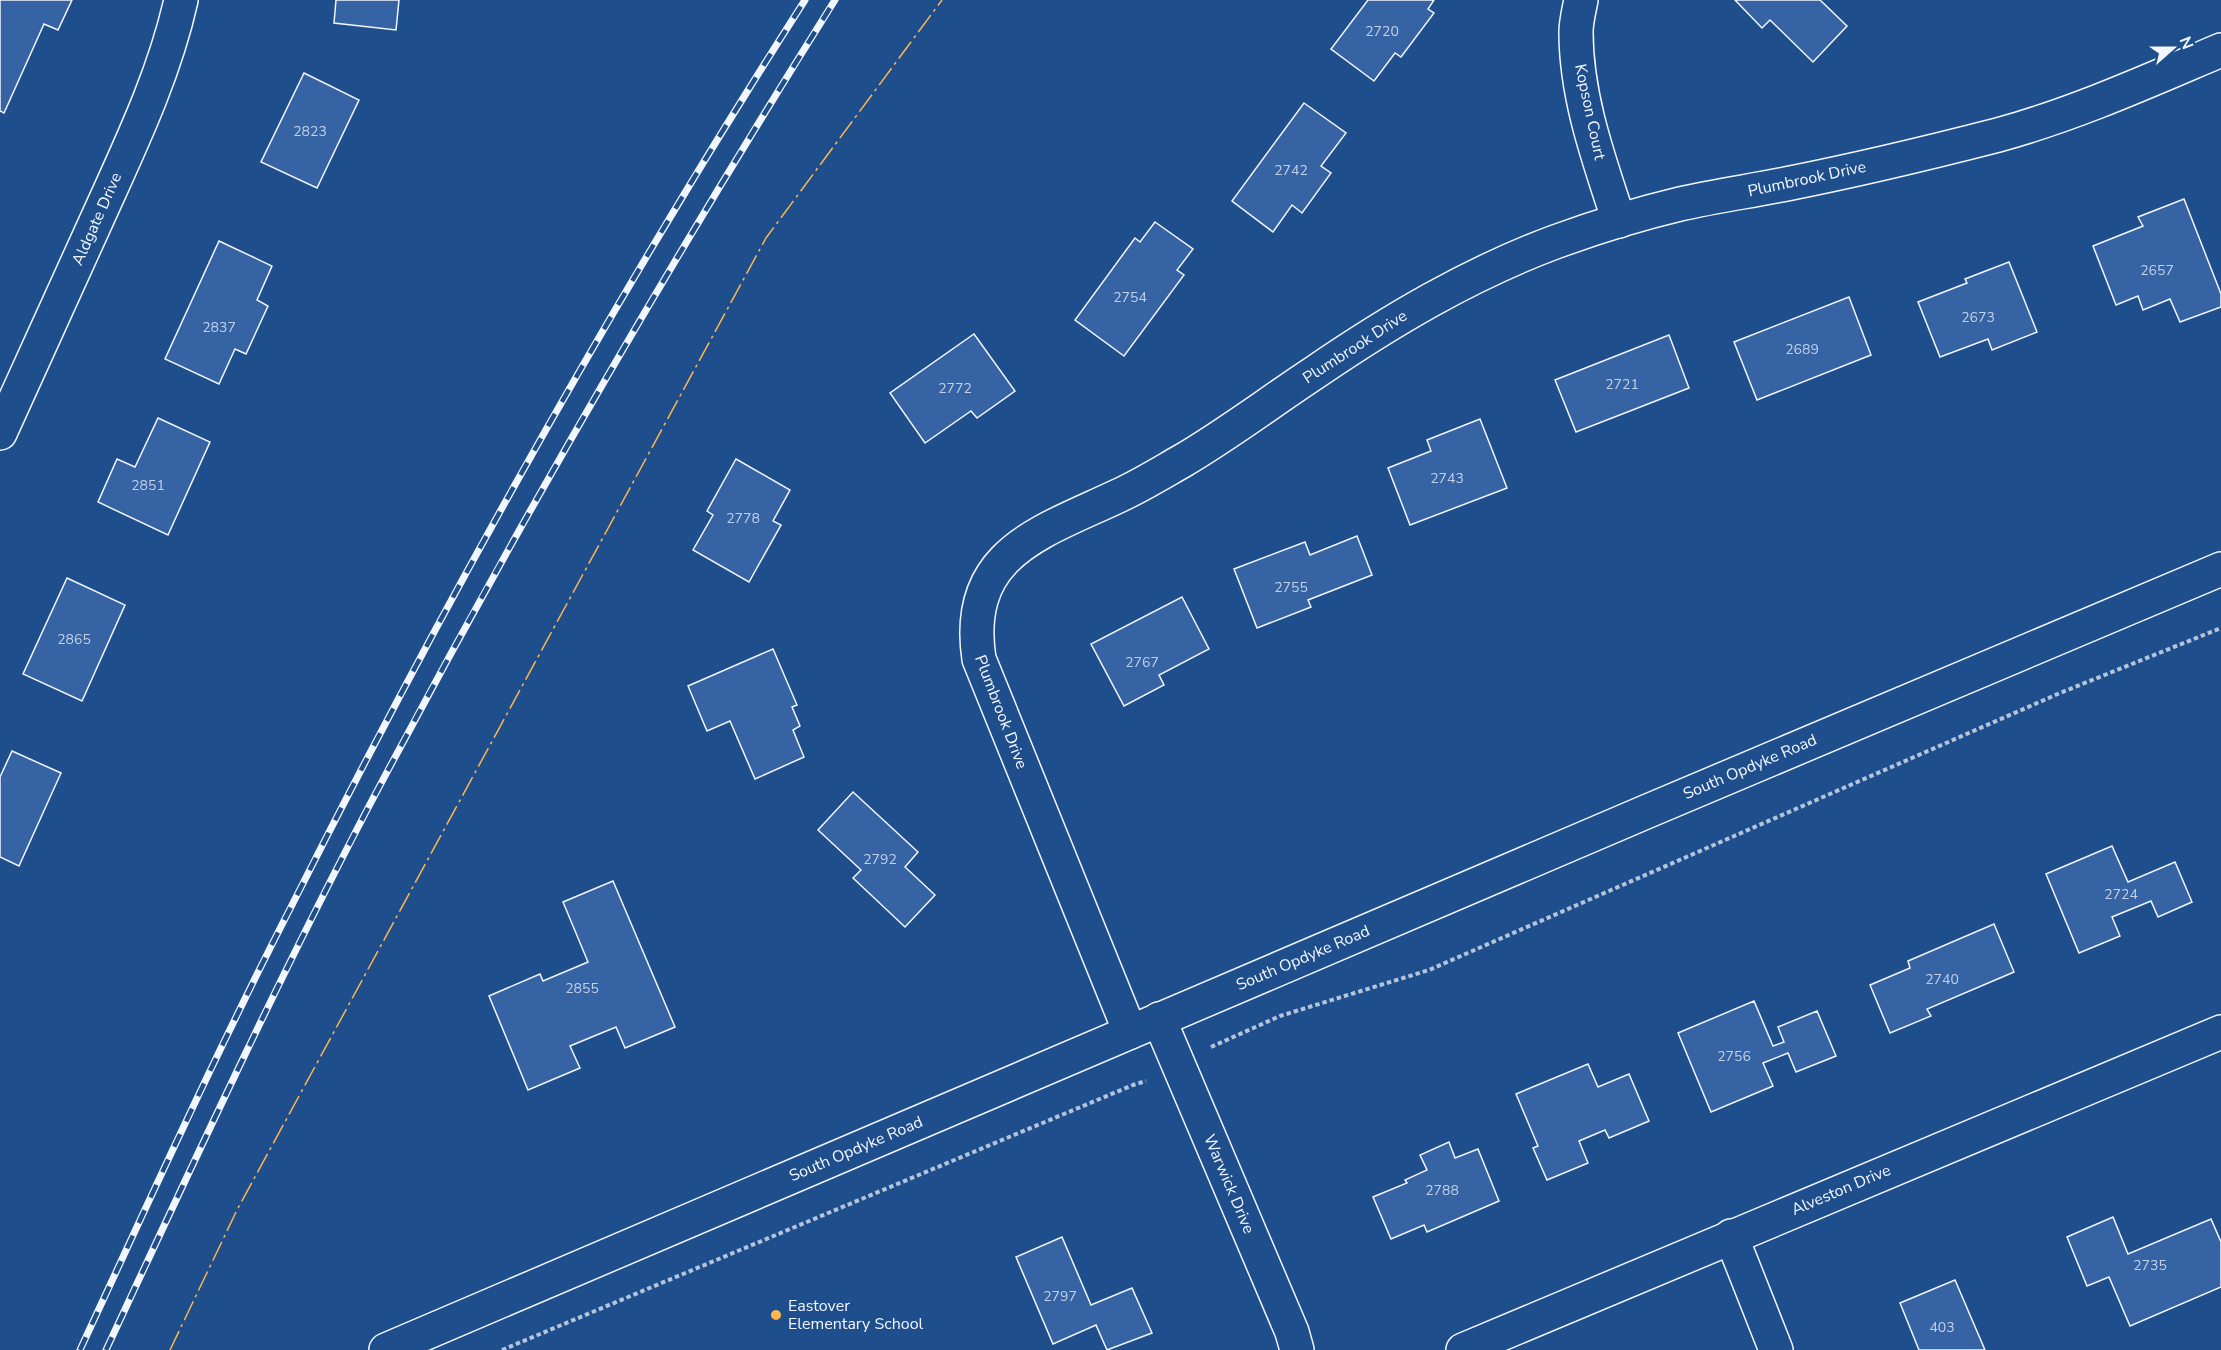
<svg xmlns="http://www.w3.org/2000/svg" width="2221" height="1350" font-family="'Nunito Sans',sans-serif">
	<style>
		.building { fill: #3563a3; stroke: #f2f6ff; stroke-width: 1.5 }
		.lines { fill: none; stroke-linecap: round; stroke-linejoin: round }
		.minor-casing { stroke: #f2f6ff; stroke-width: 36 }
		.secondary-casing { stroke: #f2f6ff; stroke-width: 36 }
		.path { stroke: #b3c4dc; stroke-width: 4; stroke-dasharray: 4.5 3; stroke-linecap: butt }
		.minor { stroke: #1f4e8c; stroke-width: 33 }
		.secondary { stroke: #1f4e8c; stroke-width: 33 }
		.rail-casing { stroke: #f2f6ff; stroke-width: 7 }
		.rail { stroke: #1f4e8c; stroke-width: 4.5; stroke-dasharray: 14; stroke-linecap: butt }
		.power { stroke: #ffb74d; stroke-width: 1.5; stroke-dasharray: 21 4.5 3 4.5; stroke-linecap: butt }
		.poi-dot { fill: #ffb74d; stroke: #1f4e8c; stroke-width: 2 }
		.labels { text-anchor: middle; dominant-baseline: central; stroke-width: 4.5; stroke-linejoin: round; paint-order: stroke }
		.number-label { font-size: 14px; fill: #c3d1e8 }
		.street-label { font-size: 16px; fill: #f2f6ff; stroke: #1f4e8c }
		.poi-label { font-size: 16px; fill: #f2f6ff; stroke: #1f4e8c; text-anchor: start }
	</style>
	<rect width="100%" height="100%" fill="#1f4e8c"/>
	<!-- building -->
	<g class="building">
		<polygon points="0,0 72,0 58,30 44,24 4,113 0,111"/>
		<polygon points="336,0 399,0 396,30 334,23"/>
		<polygon points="1368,0 1434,0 1428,9 1434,13 1401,57 1395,53 1374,81 1331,49"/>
		<polygon points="1735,0 1820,0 1847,26 1813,62 1770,20 1762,28"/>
		<polygon points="304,73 359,100 317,188 261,162"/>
		<polygon points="1304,103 1346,133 1321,166 1331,173 1302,213 1292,205 1273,232 1232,201"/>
		<polygon points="2184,199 2221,294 2221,307 2180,322 2170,299 2143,310 2138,296 2116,305 2093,246 2143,226 2138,217"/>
		<polygon points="1155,222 1193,249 1177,270 1184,275 1124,356 1075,320 1135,238 1140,242"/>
		<polygon points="219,241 272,266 257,300 268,306 246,354 235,349 219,384 165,359"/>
		<polygon points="2009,262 2037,332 1992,350 1988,339 1940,357 1918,302 1967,283 1965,279"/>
		<polygon points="1849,297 1871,355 1757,400 1734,342"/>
		<polygon points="974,334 1015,391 977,418 971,411 925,443 890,393"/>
		<polygon points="1669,335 1689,388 1576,432 1555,380"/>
		<polygon points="158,418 210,442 168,535 98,502 117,459 135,467"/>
		<polygon points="1480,419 1507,488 1410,525 1388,468 1431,451 1427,440"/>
		<polygon points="736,459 790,490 773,521 781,525 749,582 693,550 713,515 707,511"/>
		<polygon points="1357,536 1372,575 1308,600 1311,607 1257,628 1234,569 1305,542 1310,555"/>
		<polygon points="67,578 125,605 82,701 23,674"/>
		<polygon points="1182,597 1209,649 1159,675 1164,685 1124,706 1091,644"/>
		<polygon points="773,649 797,705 792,707 800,726 793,730 804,757 755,779 730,721 707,731 688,686"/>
		<polygon points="12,751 61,773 19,866 0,857 0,777"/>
		<polygon points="853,792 918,852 905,867 935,895 905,927 853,878 861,870 818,830"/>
		<polygon points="2112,846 2128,882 2175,862 2192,902 2158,917 2151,901 2112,917 2120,936 2079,953 2046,874"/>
		<polygon points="613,881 675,1027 625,1048 616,1027 570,1046 580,1068 528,1090 489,996 540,974 543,981 588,962 563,902"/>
		<polygon points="1994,924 2014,972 1927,1009 1931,1016 1890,1033 1870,985 1910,968 1908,961"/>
		<polygon points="1754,1001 1773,1046 1784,1042 1778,1027 1817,1011 1836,1056 1796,1072 1788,1053 1763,1063 1773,1086 1711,1112 1678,1033"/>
		<polygon points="1588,1064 1598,1087 1629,1074 1649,1121 1609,1138 1605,1130 1579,1141 1588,1163 1547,1180 1533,1148 1538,1146 1516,1094"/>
		<polygon points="1449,1142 1455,1158 1478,1149 1499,1201 1427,1232 1424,1225 1391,1239 1373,1197 1407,1183 1405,1180 1427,1170 1420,1155"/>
		<polygon points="2113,1217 2128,1254 2211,1219 2221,1242 2221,1287 2130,1326 2109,1277 2087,1286 2067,1237"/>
		<polygon points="1062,1237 1091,1305 1132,1288 1152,1333 1107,1350 1096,1325 1053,1344 1016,1257"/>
		<polygon points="1955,1280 1985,1350 1919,1350 1900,1303"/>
	</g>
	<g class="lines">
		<defs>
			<g id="minor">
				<path d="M 1581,0 C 1579,10 1576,22 1576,32 C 1576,97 1599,160 1619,221"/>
				<path d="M 0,433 C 33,361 65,289 98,217 C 130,146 164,76 181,0"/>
				<polyline points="1159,1019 1292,1332 1297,1350"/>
				<path d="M 1130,1032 L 979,659 C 963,553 1040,533 1118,496 C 1140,486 1161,473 1182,461 C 1228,434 1270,402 1314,373 C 1390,321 1469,274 1555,242 C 1596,227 1638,214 1680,204 C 1715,196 1751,191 1786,184 C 1857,170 1928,153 1998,135 C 2075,114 2148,81 2221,50"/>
				<polyline points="1731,1236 1776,1350"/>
				<polyline points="1463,1350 2221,1032"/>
			</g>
			<polyline id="secondary" points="386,1350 1648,811 2221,569"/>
		</defs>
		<!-- minor casing -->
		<use href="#minor" class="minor-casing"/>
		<!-- secondary casing -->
		<use href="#secondary" class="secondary-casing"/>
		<!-- path -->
		<g class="path">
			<polyline points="1211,1047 1280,1016 1429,970 2060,693 2221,628"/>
			<polyline points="502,1350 1133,1085 1146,1081"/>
		</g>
		<!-- minor -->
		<use href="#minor" class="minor"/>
		<!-- secondary -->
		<use href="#secondary" class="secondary"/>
		<defs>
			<g id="rail">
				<path d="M 80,1350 C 149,1201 217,1051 292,905 C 448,595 618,292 805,0"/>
				<path d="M 106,1350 C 191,1168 275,986 368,808 C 513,533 669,264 835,0"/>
			</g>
		</defs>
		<!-- rail casing -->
		<use href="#rail" class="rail-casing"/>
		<!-- rail -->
		<use href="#rail" class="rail"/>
		<!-- power -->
		<polyline class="power" points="170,1350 237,1210 766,238 942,0"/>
	</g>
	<!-- markers -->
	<circle class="poi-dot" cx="776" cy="1315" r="6"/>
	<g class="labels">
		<!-- number labels -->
		<g class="number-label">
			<text x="1382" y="31">2720</text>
			<text x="310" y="131">2823</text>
			<text x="1291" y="170">2742</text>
			<text x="2157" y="270">2657</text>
			<text x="1130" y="297">2754</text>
			<text x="1978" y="317">2673</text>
			<text x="219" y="327">2837</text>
			<text x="1802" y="349">2689</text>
			<text x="1622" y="384">2721</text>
			<text x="955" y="388">2772</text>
			<text x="1447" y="478">2743</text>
			<text x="148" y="485">2851</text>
			<text x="743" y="518">2778</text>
			<text x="1291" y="587">2755</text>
			<text x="74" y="639">2865</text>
			<text x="1142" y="662">2767</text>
			<text x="880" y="859">2792</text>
			<text x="2121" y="894">2724</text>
			<text x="1942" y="979">2740</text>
			<text x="582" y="988">2855</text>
			<text x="1734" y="1056">2756</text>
			<text x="1442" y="1190">2788</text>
			<text x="2150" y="1265">2735</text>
			<text x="1060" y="1296">2797</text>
			<text x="1942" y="1327">403</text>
		</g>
		<!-- street labels -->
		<g class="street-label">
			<text transform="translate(1590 112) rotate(78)">Kopson Court</text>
			<text transform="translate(1807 179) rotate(-12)">Plumbrook Drive</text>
			<text transform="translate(97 219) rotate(-66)">Aldgate Drive</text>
			<text transform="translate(1355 347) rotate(-33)">Plumbrook Drive</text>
			<text transform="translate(1001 712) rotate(69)">Plumbrook Drive</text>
			<text transform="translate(1750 767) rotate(-23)">South Opdyke Road</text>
			<text transform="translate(1303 958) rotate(-23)">South Opdyke Road</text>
			<text transform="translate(856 1149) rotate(-23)">South Opdyke Road</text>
			<text transform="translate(1229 1184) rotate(67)">Warwick Drive</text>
			<text transform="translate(1841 1190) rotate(-23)">Alveston Drive</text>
		</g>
		<!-- poi labels -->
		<g class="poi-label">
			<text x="788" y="1306">Eastover<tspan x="788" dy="18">Elementary School</tspan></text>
		</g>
	</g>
	<!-- north arrow -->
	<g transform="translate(2173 48) rotate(69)" stroke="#1f4e8c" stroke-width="4.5" paint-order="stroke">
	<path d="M0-4.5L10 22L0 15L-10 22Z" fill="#f2f6ff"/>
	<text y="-9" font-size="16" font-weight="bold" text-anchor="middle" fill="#f2f6ff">N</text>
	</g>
</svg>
